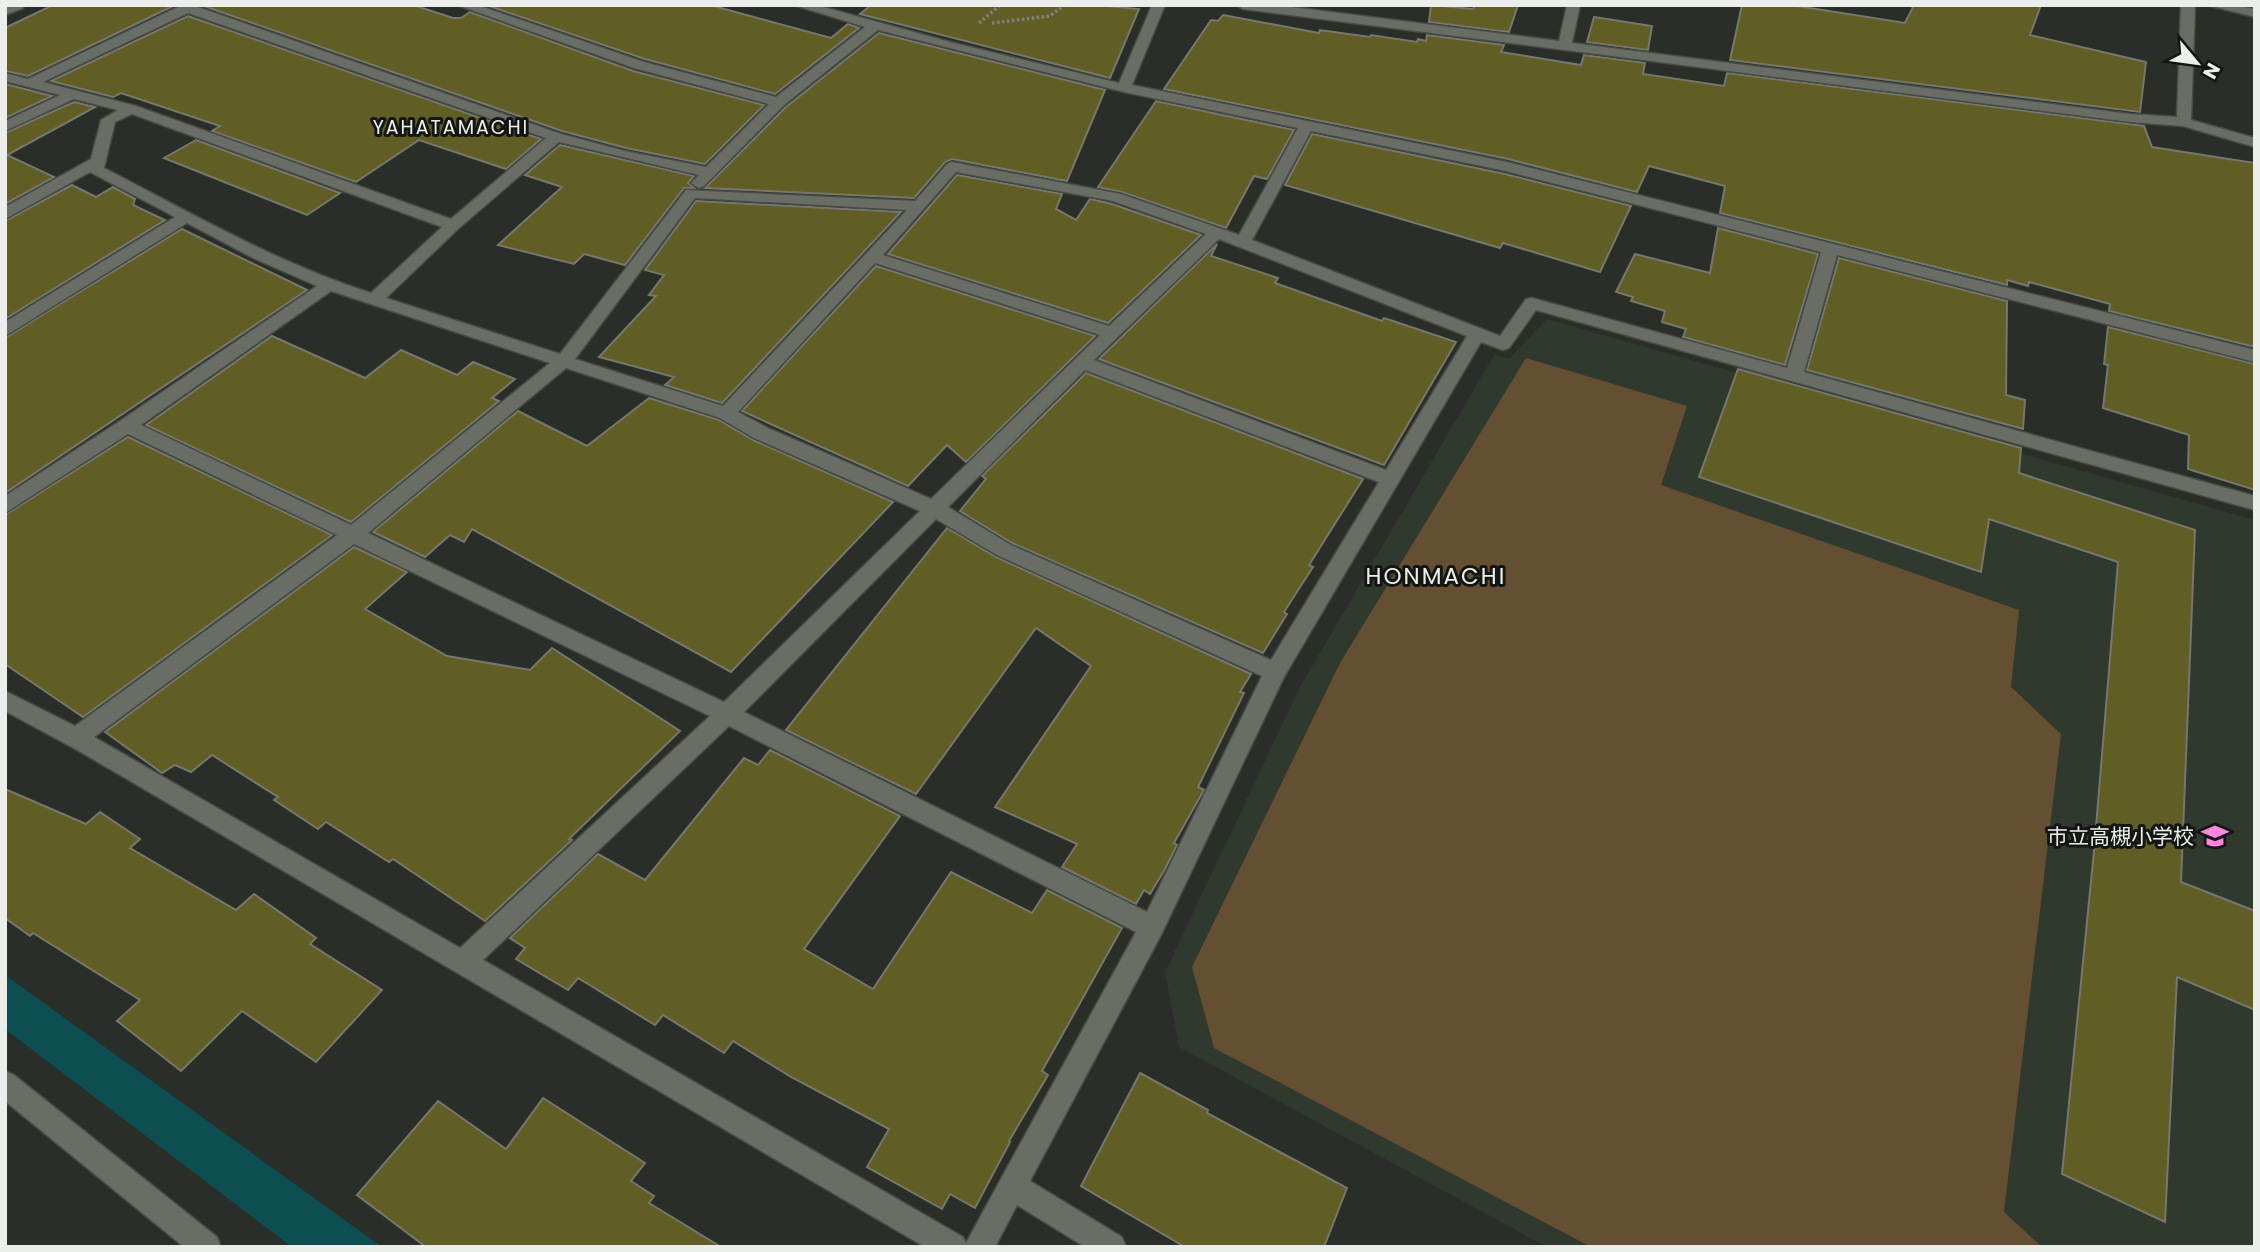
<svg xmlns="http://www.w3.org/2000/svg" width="2260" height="1252" font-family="Poppins,'Noto Sans JP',sans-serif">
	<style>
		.built { fill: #30392d }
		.green { fill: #654f32 }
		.water { fill: #0d4e53 }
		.building { fill: #605d25; stroke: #77776d; stroke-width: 2 }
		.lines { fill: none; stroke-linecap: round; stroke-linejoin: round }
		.minor-casing { stroke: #464b45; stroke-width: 3 }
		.path { stroke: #7f837d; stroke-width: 3.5; stroke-dasharray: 2.5 2.5; stroke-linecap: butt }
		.minor { fill: #686e66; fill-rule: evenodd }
		.labels { text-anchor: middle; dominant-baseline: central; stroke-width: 6; stroke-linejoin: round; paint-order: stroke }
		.far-neighbourhood-label { font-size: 19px; letter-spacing: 2px; fill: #ebeeea; stroke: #141613 }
		.poi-label { font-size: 21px; fill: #ebeeea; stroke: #141613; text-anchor: end }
		.neighbourhood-label { font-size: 23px; letter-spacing: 2px; fill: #ebeeea; stroke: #141613 }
	</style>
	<rect width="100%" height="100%" fill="#2a2e28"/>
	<!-- built -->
	<polygon class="built" points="1547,319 2255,520 2255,1247 1547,1247 1179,1047 1165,972 1300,687 1494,355 1509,359"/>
	<!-- green -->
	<polygon class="green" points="1526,358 1687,406 1661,485 2019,610 2011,687 2061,734 2004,1212 2042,1247 1591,1247 1214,1048 1192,967 1340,663"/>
	<!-- water -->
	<polygon class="water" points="5,975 382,1247 292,1247 5,1029"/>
	<!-- building -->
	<g class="building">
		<polygon points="53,5 175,5 28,76 5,71 5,28"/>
		<polygon points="201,5 413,5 453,18 461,18 470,12 633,71 764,105 705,164 626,148 562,131"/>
		<polygon points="486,5 710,5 831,38 848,24 859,28 775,94 645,59"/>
		<polygon points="871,5 1096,5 1139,9 1110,78 860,14"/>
		<polygon points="1431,5 1473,9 1475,5 1518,5 1509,32 1429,22"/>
		<polygon points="1742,5 1791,5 1905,23 1914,5 2041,5 2030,35 2146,62 2140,112 1730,60"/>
		<polygon points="1223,15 1319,33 1320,30 1370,37 1371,35 1417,42 1418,39 1426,41 1427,35 1504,45 1501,52 1581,65 1584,55 1645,63 1643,74 1724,86 1727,73 2144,126 2152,147 2255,163 2255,347 2109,311 2110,304 2029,282 2028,286 2007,280 2007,285 1720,213 1725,186 1649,166 1637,192 1508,159 1164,89 1211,20 1218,21"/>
		<polygon points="188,16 541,139 506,169 419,140 356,182 212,131 220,126 121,93 113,97 51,81"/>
		<polygon points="1594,17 1652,26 1648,50 1587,42"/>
		<polygon points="879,33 1105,90 1067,181 952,159 945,162 914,198 705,188 786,107"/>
		<polygon points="5,84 52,96 5,118"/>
		<polygon points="1156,101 1294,130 1267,179 1254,176 1226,228 1122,192 1098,187"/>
		<polygon points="74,102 95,107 7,155 54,177 5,204 5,133"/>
		<polygon points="1312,134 1505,174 1631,206 1600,272 1503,243 1500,248 1285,185"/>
		<polygon points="196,140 340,193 307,215 164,158"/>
		<polygon points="560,145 694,176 688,183 694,188 684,188 625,265 584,254 574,264 498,245 562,187 525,175"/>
		<polygon points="957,175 1062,194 1056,209 1076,220 1090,199 1112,204 1201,235 1108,323 888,254"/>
		<polygon points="72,185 96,197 113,187 135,199 133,205 165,220 5,319 5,221"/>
		<polygon points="696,201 901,212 722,403 665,385 674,377 599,357 656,296 649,295 664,275 645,270"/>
		<polygon points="1718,228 1818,254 1785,365 1683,337 1686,329 1662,322 1665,311 1631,301 1633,297 1616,292 1635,254 1710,273"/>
		<polygon points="182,229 307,290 5,493 5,338"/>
		<polygon points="1217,244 1211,256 1278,278 1275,283 1382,321 1384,318 1456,342 1384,465 1099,359"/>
		<polygon points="1839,258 2007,301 2006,395 2025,400 2023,429 1807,370"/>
		<polygon points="876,266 1095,336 966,462 947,445 908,486 742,411"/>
		<polygon points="2108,327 2255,364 2255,490 2188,469 2189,435 2103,408 2108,365 2104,364"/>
		<polygon points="272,336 365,378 401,350 457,375 473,362 515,379 492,398 499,401 351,522 146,425"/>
		<polygon points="1738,369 2021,448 2019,473 2195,530 2181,882 2255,911 2255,1010 2177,977 2165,1222 2062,1174 2094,851 2118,562 1989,519 1981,572 1699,477"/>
		<polygon points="1086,373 1363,479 1309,565 1313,567 1284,612 1287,614 1263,653 1012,543 960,511 986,479 982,476"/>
		<polygon points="649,398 719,420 753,440 893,502 731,672 472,529 464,542 450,535 425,557 373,532 518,411 587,446"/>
		<polygon points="128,437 332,535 83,717 5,664 5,515"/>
		<polygon points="947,528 996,557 1251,674 1240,692 1244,693 1198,787 1204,790 1174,843 1177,845 1165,869 1150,894 1144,890 1136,904 1062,867 1077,844 995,807 1091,666 1036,628 916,794 786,730"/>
		<polygon points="354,547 407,572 365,609 447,656 530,670 552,648 680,731 569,839 572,840 485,921 393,859 389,862 326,822 318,829 274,800 278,797 212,755 191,772 175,765 162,773 105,732"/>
		<polygon points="770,750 900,816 804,949 873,989 951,872 1032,913 1047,890 1122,928 1042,1071 1048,1075 1009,1141 1010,1142 975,1208 950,1194 942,1209 867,1167 889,1129 791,1077 733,1041 724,1053 663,1015 655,1025 578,978 568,990 516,959 525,948 510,938 598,854 645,880 744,758 758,765"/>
		<polygon points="5,789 86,824 100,812 140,839 130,848 236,910 254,894 316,938 310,944 382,990 316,1062 242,1011 181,1071 117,1021 140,1000 33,933 30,936 5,918"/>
		<polygon points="1140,1073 1208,1110 1207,1113 1347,1188 1324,1247 1185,1247 1081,1186"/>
		<polygon points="543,1098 645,1163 631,1181 654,1196 649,1203 721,1247 426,1247 357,1195 438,1101 506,1149"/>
	</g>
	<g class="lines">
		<defs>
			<g id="minor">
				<polygon points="24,5 23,8 5,15 5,6"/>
				<path d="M 182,5 L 192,5 L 561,134 L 625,151 L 706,167 L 769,104 L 634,68 L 457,5 L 477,5 L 644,62 L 776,97 L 865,27 L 794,5 L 816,5 L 954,43 L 1119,83 L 1152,5 L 1165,5 L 1132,85 L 1507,162 L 2255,350 L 2255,362 L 1837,255 L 1804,372 L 2255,496 L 2255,510 L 1536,310 L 1509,348 L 1503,350 L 1481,342 L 1284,677 L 1161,935 L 1030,1181 L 1122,1237 L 1126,1247 L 1085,1247 L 1017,1205 L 995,1247 L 925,1247 L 79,751 L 5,711 L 5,691 L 75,726 L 337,535 L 128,434 L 5,513 L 5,496 L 120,421 L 317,286 L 253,258 L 187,223 L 5,336 L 5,322 L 175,217 L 90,172 L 5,219 L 5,207 L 91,159 L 101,120 L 118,110 L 74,99 L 5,131 L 5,121 L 60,95 L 5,81 L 5,73 L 28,79 ZM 188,13 L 546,138 L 451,219 L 136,106 L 43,82 ZM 878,30 L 1124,92 L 1298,128 L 1239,235 L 1121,194 L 952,162 L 947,164 L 915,201 L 686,190 L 560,354 L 386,298 L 459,228 L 559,142 L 699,175 L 691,183 L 699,188 L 704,186 L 784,105 ZM 132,114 L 442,227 L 371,293 C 277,263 191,213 104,168 L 115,122 ZM 1311,131 L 1506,171 L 1821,252 L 1787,368 L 1532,298 L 1526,299 L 1500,336 L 1252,240 ZM 956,172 L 1113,201 L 1206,234 L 1109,326 L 883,255 ZM 695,198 L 907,210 L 723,406 L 575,359 ZM 1219,239 L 1467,336 L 1386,470 L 1094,360 ZM 875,263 L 1100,335 L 931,499 L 768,428 L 738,412 ZM 331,291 L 550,363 L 351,525 L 141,425 ZM 566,368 L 720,418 L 754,438 L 920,511 L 724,702 L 368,533 ZM 1085,370 L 1379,482 L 1271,660 L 1011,545 L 948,507 ZM 936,519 L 997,555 L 1262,676 L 1147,912 L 744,712 ZM 354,544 L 710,716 L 460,948 L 94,737 ZM 729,726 L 1136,932 L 966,1243 L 963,1237 L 483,960 Z"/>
				<polygon points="1237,5 1276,5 1559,41 1567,5 1580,5 1572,43 2130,114 2177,117 2181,5 2195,5 2191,120 2255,138 2255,147 2183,126 2130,122 1243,9"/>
				<polygon points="2207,5 2235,5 2255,9 2255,17"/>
				<polygon points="5,1071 14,1075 217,1237 221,1247 184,1247 5,1101"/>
			</g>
		</defs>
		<!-- minor casing -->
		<use href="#minor" class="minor-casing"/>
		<!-- path -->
		<g class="path">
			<polyline points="979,23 1000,5"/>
			<polyline points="992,23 1050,16 1064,5"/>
		</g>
		<!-- minor -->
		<use href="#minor" class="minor"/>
	</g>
	<!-- icons -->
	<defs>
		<symbol id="school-bare" viewBox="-9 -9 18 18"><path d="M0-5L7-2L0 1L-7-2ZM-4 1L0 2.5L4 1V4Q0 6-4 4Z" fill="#fe85e0" stroke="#141613" stroke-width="2.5" paint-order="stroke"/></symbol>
	</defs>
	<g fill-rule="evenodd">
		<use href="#school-bare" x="2196" y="817" width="38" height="38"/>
	</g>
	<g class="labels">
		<!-- far-neighbourhood labels -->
		<g class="far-neighbourhood-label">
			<text x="451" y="127">YAHATAMACHI</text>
		</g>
		<!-- poi labels -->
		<g class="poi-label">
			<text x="2194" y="836">市立高槻小学校</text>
		</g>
		<!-- neighbourhood labels -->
		<g class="neighbourhood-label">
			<text x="1436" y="576">HONMACHI</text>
		</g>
	</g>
	<!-- border -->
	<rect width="2260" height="1252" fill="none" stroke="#ebeeea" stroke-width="14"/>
	<!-- north arrow -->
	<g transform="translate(2197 63) rotate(119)" stroke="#141613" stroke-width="5" paint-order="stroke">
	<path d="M0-5L12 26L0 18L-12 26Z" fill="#ebeeea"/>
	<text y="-10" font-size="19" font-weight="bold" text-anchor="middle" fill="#ebeeea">N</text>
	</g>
</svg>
